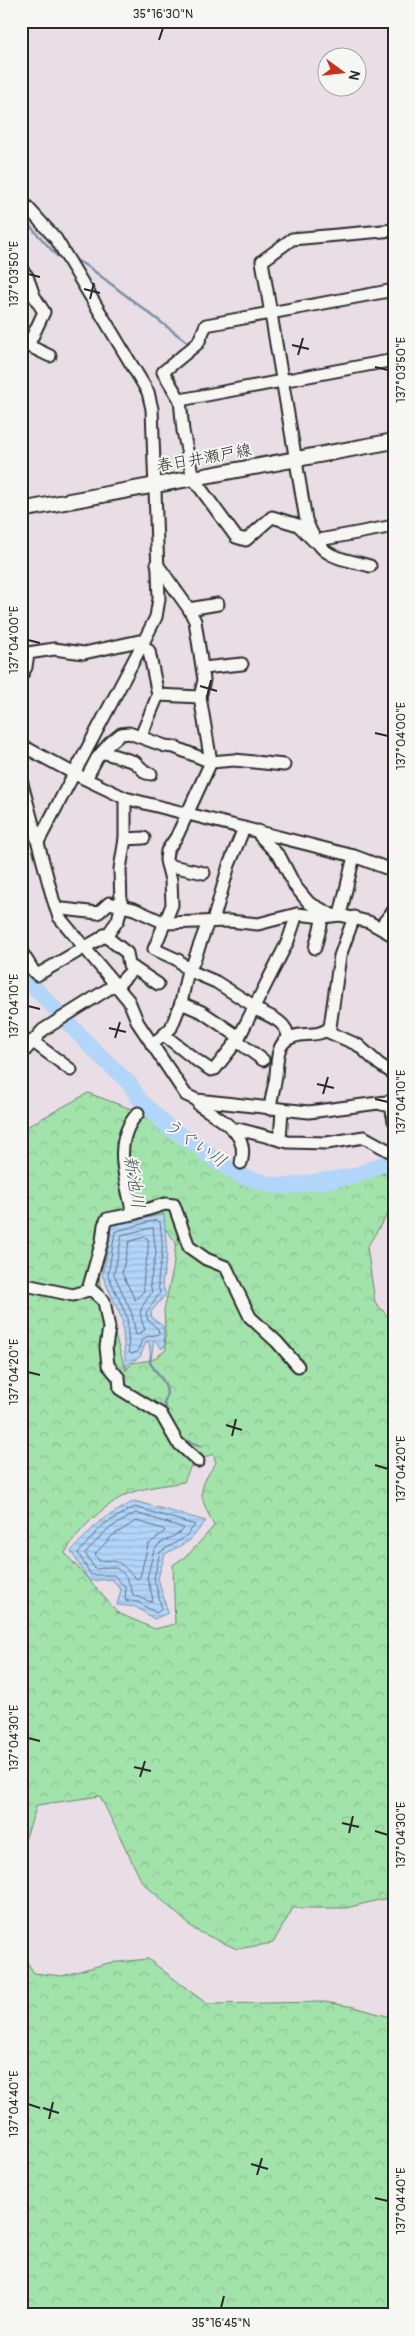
<svg xmlns="http://www.w3.org/2000/svg" width="415" height="2336" font-family="Pangolin,'Klee One',sans-serif">
	<style>
		.forest { fill: url(#forest-crowns); stroke: #66866b; fill-rule: evenodd }
		.water { fill: url(#water-rules); stroke: #7c91a7 }
		.lines { fill: none; stroke-linecap: round; stroke-linejoin: round }
		.shore { stroke: #616f7e; stroke-width: 1 }
		.stream { stroke: #7c91a7; stroke-width: 2.5 }
		.river { stroke: #b2d5fa; stroke-width: 16 }
		.minor-casing { stroke: #2b2b2b; stroke-width: 15 }
		.major-casing { stroke: #2b2b2b; stroke-width: 18 }
		.minor { stroke: #f6f6f2; stroke-width: 11 }
		.major { stroke: #f6f6f2; stroke-width: 14 }
		.ticks { fill: none; stroke: #2b2b2b; stroke-width: 2 }
		.labels { text-anchor: middle; dominant-baseline: central; stroke-width: 4; stroke-linejoin: round; paint-order: stroke }
		.street-label { font-size: 16px; fill: #2b2b2b; stroke: #f6f6f2 }
		.water-label { font-size: 18px; font-style: italic; fill: #4d565f; stroke: #f6f6f2 }
		.neatline { fill: none; stroke: #2b2b2b; stroke-width: 2 }
		.ticks-label { font-size: 12px; text-anchor: middle; fill: #2b2b2b }
	</style>
	<defs>
		<pattern id="forest-crowns" width="20" height="18" patternUnits="userSpaceOnUse" patternTransform="scale(1.25)"><rect width="20" height="18" fill="#a2e2ab"/><path d="M2 6a3 3 0 1 1 6 0M12 15a3 3 0 1 1 6 0" fill="none" stroke="#8cc293"/></pattern>
		<pattern id="water-rules" width="6" height="5" patternUnits="userSpaceOnUse" patternTransform="scale(1.25)"><rect width="6" height="5" fill="#b2d5fa"/><path d="M0 2.5h6" fill="none" stroke="#99b7d6"/></pattern>
	</defs>
	<rect width="100%" height="100%" fill="#e9dde6"/>
	<filter id="ink" filterUnits="userSpaceOnUse"><feTurbulence type="fractalNoise" baseFrequency=".02" numOctaves="2"/><feDisplacementMap in="SourceGraphic" scale="10" xChannelSelector="R" yChannelSelector="G"/><feConvolveMatrix kernelMatrix="1 2 1 2 8 2 1 2 1" color-interpolation-filters="sRGB"/></filter>
	<g filter="url(#ink)">
		<!-- forest -->
		<g class="forest">
			<path d="M 88,1093 L 150,1116 L 207,1160 L 257,1186 L 317,1188 L 394,1171 L 394,1204 L 367,1247 L 375,1302 L 394,1323 L 394,1900 L 383,1899 L 346,1908 L 293,1908 L 273,1943 L 237,1949 L 195,1930 L 142,1882 L 100,1796 L 37,1805 L 21,1852 L 21,1130 ZM 132,1214 L 157,1219 L 176,1242 L 173,1269 L 164,1310 L 166,1350 L 152,1360 L 132,1363 L 126,1371 L 100,1286 L 97,1251 L 107,1222 ZM 213,1454 L 216,1463 C 195,1492 200,1495 214,1526 L 190,1553 L 173,1565 L 175,1624 L 155,1629 L 118,1613 L 65,1553 C 78,1530 100,1509 123,1496 C 138,1488 167,1485 184,1482 L 192,1463 Z"/>
			<polygon points="21,1953 34,1973 62,1976 108,1963 148,1959 207,2004 324,2002 354,2007 390,2017 394,2016 394,2315 21,2315"/>
		</g>
		<!-- water -->
		<g class="water">
			<polygon points="164,1214 167,1255 162,1284 166,1294 151,1312 152,1318 163,1326 165,1346 162,1349 154,1339 151,1359 149,1342 146,1342 140,1357 129,1363 126,1369 122,1319 102,1275 109,1245 111,1226"/>
			<polygon points="134,1501 206,1521 189,1541 165,1554 158,1578 168,1613 154,1619 136,1607 117,1605 121,1590 112,1579 89,1581 71,1551 100,1521"/>
		</g>
		<g class="lines">
			<!-- shore -->
			<g class="shore">
				<path d="M 157,1220 L 160,1222 C 161,1233 163,1244 162,1254 C 161,1268 155,1280 160,1293 L 146,1313 L 148,1320 L 158,1329 L 159,1334 L 143,1338 L 137,1352 L 131,1354 L 129,1352 L 127,1317 L 108,1275 L 115,1232 Z"/>
				<path d="M 153,1228 L 156,1254 L 150,1283 L 152,1292 C 140,1310 137,1309 145,1330 L 136,1335 L 132,1314 L 114,1274 L 122,1235 Z"/>
				<path d="M 145,1237 L 148,1239 C 150,1257 141,1274 144,1291 L 135,1300 L 122,1273 L 129,1242 Z"/>
				<polygon points="135,1507 195,1525 185,1537 160,1552 154,1578 162,1609 156,1613 138,1602 125,1600 126,1588 114,1575 91,1575 78,1553 103,1525"/>
				<path d="M 136,1513 L 184,1528 L 181,1532 L 159,1544 L 154,1550 L 147,1578 L 153,1599 L 151,1602 L 133,1595 C 131,1585 124,1568 111,1567 C 106,1567 100,1569 95,1569 L 85,1553 L 107,1530 Z"/>
				<path d="M 137,1521 L 163,1529 L 165,1531 L 148,1545 L 140,1577 L 137,1579 C 120,1565 124,1559 99,1561 L 95,1554 L 112,1536 Z"/>
			</g>
			<!-- stream -->
			<g class="stream">
				<polyline points="21,216 57,256"/>
				<polyline points="76,260 90,268 187,342"/>
				<path d="M 151,1355 L 150,1363 C 158,1376 173,1385 164,1403 L 172,1424"/>
				<polyline points="178,1435 184,1440 201,1446"/>
			</g>
			<!-- river -->
			<polyline class="river" points="21,973 94,1050 130,1084 139,1099 168,1127 198,1146 216,1161 244,1177 273,1185 289,1186 354,1176 394,1160"/>
			<defs>
				<g id="minor">
					<polyline points="21,200 56,239 148,392 152,409 159,599 156,617 143,643 38,842"/>
					<polyline points="21,269 27,276 34,296 44,312 28,346"/>
					<polyline points="394,290 206,325 198,343 163,372 180,400 183,431 193,478 236,537 246,540 272,517 298,525 314,541 394,526"/>
					<polyline points="23,343 50,356"/>
					<polyline points="180,400 394,360"/>
					<path d="M 370,566 C 333,556 321,559 306,520 L 262,261 L 292,239 L 394,230"/>
					<polyline points="189,609 218,604"/>
					<polyline points="203,668 242,664"/>
					<polyline points="21,676 26,667 28,653 54,649 84,653 139,641 149,651 158,695 141,736"/>
					<polyline points="158,695 200,697"/>
					<polyline points="21,745 75,774 125,798 354,856 394,871"/>
					<polyline points="102,752 135,762 146,773 151,774"/>
					<polyline points="86,779 97,758 110,743 121,734 129,733 165,746 174,747 211,762 234,760 284,765"/>
					<polyline points="21,780 53,899 59,917 129,1001 138,1023 186,1095 197,1100 309,1112 394,1101"/>
					<polyline points="258,831 260,836 280,857 295,886 309,903 332,915"/>
					<polyline points="125,839 144,838"/>
					<polyline points="167,865 204,873"/>
					<polyline points="57,911 63,909 98,913 109,903 134,909 165,923 229,921 258,924 297,914 323,917 340,915 369,922 394,936"/>
					<polyline points="340,915 354,856"/>
					<polyline points="213,921 229,865 244,828"/>
					<polyline points="208,922 193,963 188,970 216,982 254,1006"/>
					<polyline points="380,927 394,910"/>
					<polyline points="104,935 127,953 129,965 158,984"/>
					<polyline points="315,948 323,917"/>
					<polyline points="21,951 34,972"/>
					<polyline points="37,975 108,934 118,920 121,907 120,869 125,839 125,798"/>
					<polyline points="117,986 134,968"/>
					<polyline points="181,1003 202,1012 239,1037"/>
					<path d="M 253,1008 C 266,1015 289,1021 288,1039"/>
					<polyline points="326,1031 358,1045 379,1064 394,1074"/>
					<path d="M 164,1035 C 180,1047 194,1060 211,1070 L 215,1069 L 237,1041 L 288,941 L 297,914"/>
					<polyline points="32,1041 71,1070"/>
					<polyline points="237,1041 263,1060"/>
					<polyline points="152,1045 171,1028 181,1003 188,970 178,960 154,949 172,905 171,880 166,860 167,851 177,836 211,762 200,697 204,680 195,621 189,609 157,564"/>
					<polyline points="21,1055 43,1030 116,984"/>
					<path d="M 197,1100 L 199,1105 C 221,1120 250,1132 241,1163"/>
					<polyline points="381,1104 391,1106 394,1121"/>
					<path d="M 270,1109 C 271,1099 273,1091 275,1082 C 279,1062 272,1039 300,1035 C 311,1034 323,1035 330,1027 L 340,956 L 354,917"/>
					<polyline points="234,1130 238,1129 288,1142 327,1143 364,1137 393,1153"/>
					<polyline points="280,1140 282,1110"/>
					<path d="M 133,1214 C 126,1180 111,1142 138,1113"/>
					<polyline points="21,1284 73,1295 88,1290 93,1291 104,1301 109,1328 106,1347 108,1365 119,1378 120,1389 161,1414 177,1442 198,1461"/>
					<polyline points="88,1290 102,1241 104,1225 107,1219 133,1214 165,1204 174,1205 189,1247 206,1259 226,1267 250,1317 277,1342 298,1366"/>
				</g>
				<polyline id="major" points="21,510 394,441"/>
			</defs>
			<!-- minor casing -->
			<use href="#minor" class="minor-casing"/>
			<!-- major casing -->
			<use href="#major" class="major-casing"/>
			<!-- minor -->
			<use href="#minor" class="minor"/>
			<!-- major -->
			<use href="#major" class="major"/>
		</g>
	</g>
	<!-- ticks -->
	<path class="ticks" d="M 159,40 L 163,28M 28,274 L 40,277M 84,289 L 100,293M 90,299 L 94,283M 292,345 L 309,349M 298,355 L 303,338M 375,367 L 388,370M 28,640 L 40,643M 200,686 L 217,691M 207,697 L 211,680M 375,733 L 388,736M 28,1006 L 40,1009M 109,1028 L 126,1032M 115,1038 L 120,1022M 317,1084 L 334,1088M 323,1094 L 328,1077M 375,1099 L 388,1102M 28,1372 L 40,1375M 226,1425 L 242,1430M 232,1436 L 236,1419M 375,1465 L 388,1469M 28,1738 L 40,1741M 134,1767 L 151,1771M 140,1777 L 145,1761M 342,1823 L 359,1827M 375,1831 L 388,1835M 349,1833 L 353,1816M 28,2104 L 40,2108M 43,2108 L 59,2113M 49,2119 L 53,2102M 251,2164 L 268,2169M 257,2175 L 262,2158M 375,2198 L 388,2201M 221,2308 L 224,2296"/>
	<g class="labels">
		<!-- street labels -->
		<g class="street-label">
			<text transform="translate(204 458) rotate(-10)">春日井瀬戸線</text>
		</g>
		<!-- water labels -->
		<g class="water-label">
			<text transform="translate(195 1143) rotate(35)">うぐい川</text>
			<text transform="translate(134 1182) rotate(81)">新池川</text>
		</g>
	</g>
	<!-- margin -->
	<rect width="415" height="2336" fill="none" stroke="#f6f6f2" stroke-width="55"/>
	<!-- north arrow -->
	<g transform="translate(342 72) rotate(105)"><circle r="24" fill="#f6f6f2" stroke="#a5a5a2"/>
	<path d="M0-4L9 19L0 12L-9 19Z" fill="#c8321e"/>
	<text y="-8" font-size="14" font-weight="bold" text-anchor="middle" fill="#2b2b2b">N</text>
	</g>
	<rect x="28" y="28" width="360" height="2280" class="neatline"/>
	<g class="ticks-label">
		<text x="163" y="18">35°16'30"N</text>
		<text transform="translate(14 274) rotate(-90)" y="4">137°03'50"E</text>
		<text transform="translate(401 370) rotate(-90)" y="4">137°03'50"E</text>
		<text transform="translate(14 640) rotate(-90)" y="4">137°04'00"E</text>
		<text transform="translate(401 736) rotate(-90)" y="4">137°04'00"E</text>
		<text transform="translate(14 1006) rotate(-90)" y="4">137°04'10"E</text>
		<text transform="translate(401 1102) rotate(-90)" y="4">137°04'10"E</text>
		<text transform="translate(14 1372) rotate(-90)" y="4">137°04'20"E</text>
		<text transform="translate(401 1469) rotate(-90)" y="4">137°04'20"E</text>
		<text transform="translate(14 1738) rotate(-90)" y="4">137°04'30"E</text>
		<text transform="translate(401 1835) rotate(-90)" y="4">137°04'30"E</text>
		<text transform="translate(14 2104) rotate(-90)" y="4">137°04'40"E</text>
		<text transform="translate(401 2201) rotate(-90)" y="4">137°04'40"E</text>
		<text x="221" y="2327">35°16'45"N</text>
	</g>
</svg>
